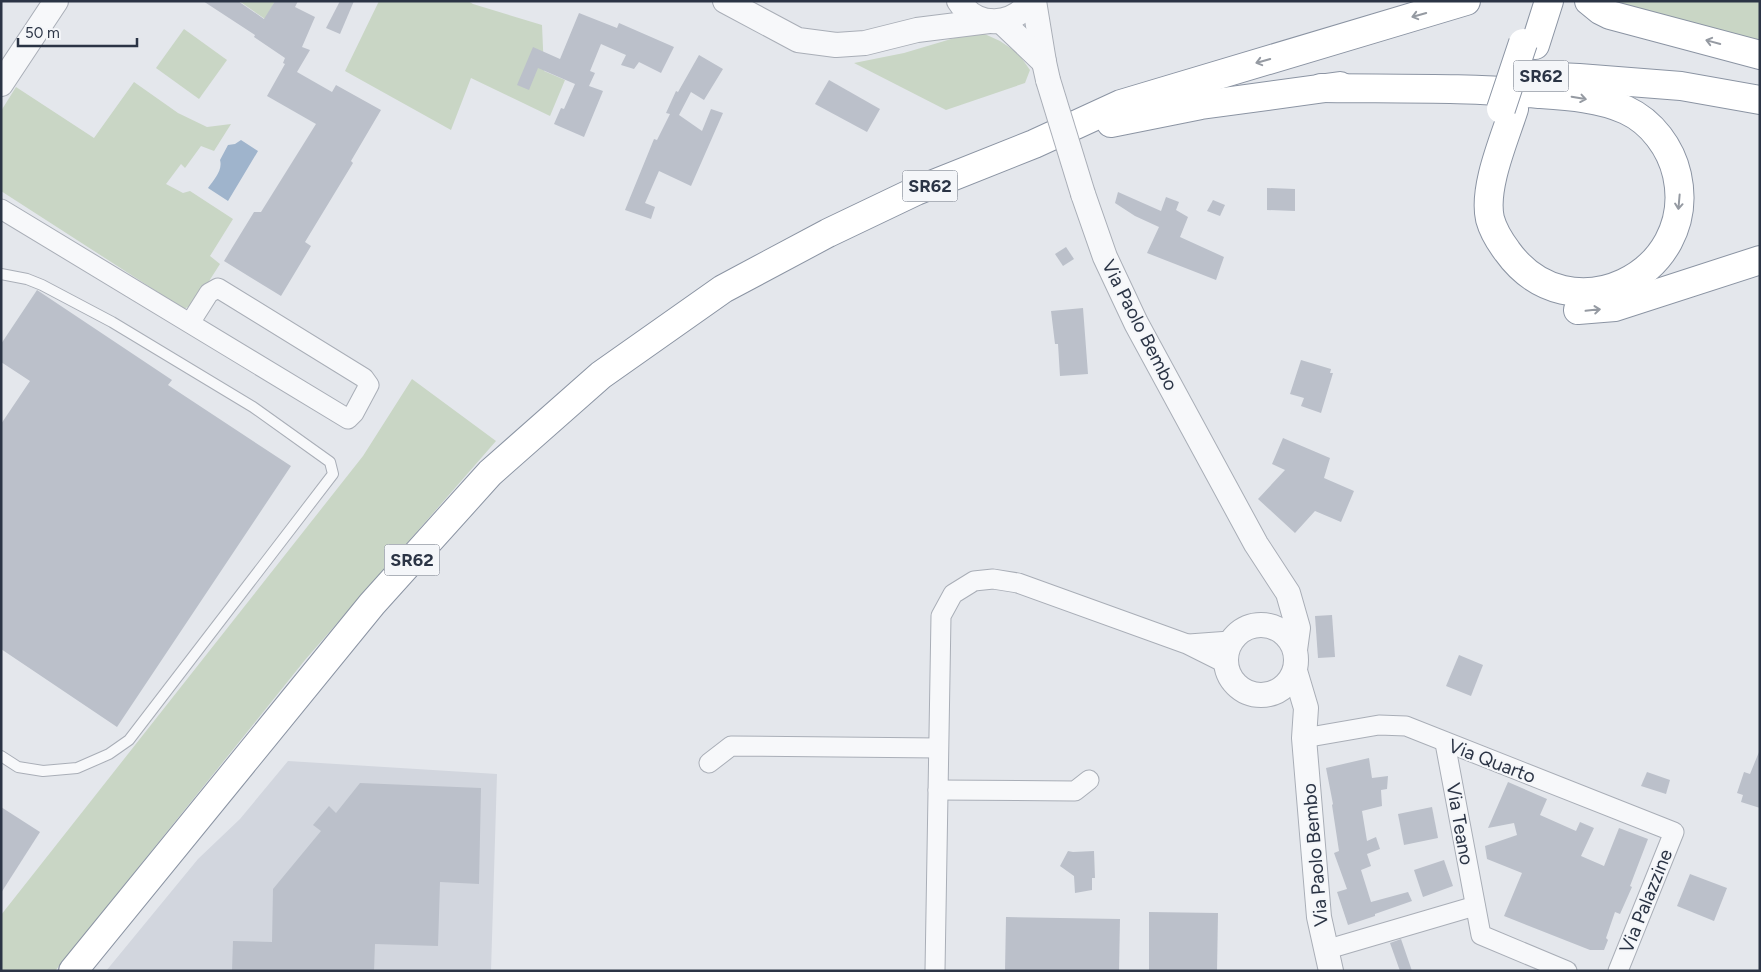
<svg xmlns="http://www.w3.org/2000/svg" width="1761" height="972" font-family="Figtree,sans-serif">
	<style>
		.built { fill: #d2d6de }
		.green { fill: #c9d6c5 }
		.water { fill: #9fb4cc }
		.building { fill: #bbc0ca }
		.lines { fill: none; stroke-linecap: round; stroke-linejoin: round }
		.service-casing { stroke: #a9aeb7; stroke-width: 12 }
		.minor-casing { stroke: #a9aeb7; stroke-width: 21 }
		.tertiary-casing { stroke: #a9aeb7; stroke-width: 26 }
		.trunk-casing { stroke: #8b94a3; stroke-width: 30 }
		.service { stroke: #f7f8fa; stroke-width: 10 }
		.minor { stroke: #f7f8fa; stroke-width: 19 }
		.tertiary { stroke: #f7f8fa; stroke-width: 24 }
		.trunk { stroke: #fff; stroke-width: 28 }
		.tertiary-bridge-casing { stroke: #a9aeb7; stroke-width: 26; stroke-linecap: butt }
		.trunk-bridge-casing { stroke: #8b94a3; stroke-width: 30; stroke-linecap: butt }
		.tertiary-bridge { stroke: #f7f8fa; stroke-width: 24 }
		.trunk-bridge { stroke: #fff; stroke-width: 28 }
		.oneway { stroke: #959aa2 }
		.labels { text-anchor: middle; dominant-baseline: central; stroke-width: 4; stroke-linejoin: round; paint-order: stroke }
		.shield { fill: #f4f6f9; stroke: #676e7b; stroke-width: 1 }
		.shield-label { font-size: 18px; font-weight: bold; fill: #2b3445 }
		.street-label { font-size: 19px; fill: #2b3445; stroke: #f4f6f9 }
	</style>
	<rect width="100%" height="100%" fill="#e4e7ec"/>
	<!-- built -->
	<polygon class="built" points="288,761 497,774 491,971 106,971 198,859 240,819"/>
	<!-- green -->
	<g class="green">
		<polygon points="239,1 275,1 265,19"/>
		<polygon points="379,1 468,1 473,4 542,25 544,71 565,80 550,116 471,78 451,130 345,71"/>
		<polygon points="1597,1 1760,1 1760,50"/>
		<polygon points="184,29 227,60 199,99 156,68"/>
		<polygon points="978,31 1000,41 1018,53 1030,70 1025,83 946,110 854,63 904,53"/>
		<polygon points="134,82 178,113 207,127 231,124 214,151 201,146 185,168 181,164 166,184 183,193 190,191 233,219 210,256 220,264 195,303 184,309 1,191 1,111 16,87 94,138"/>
		<polygon points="412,379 496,441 305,660 55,971 1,971 1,915 363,456"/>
	</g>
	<!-- water -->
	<path class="water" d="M 241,140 L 258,151 L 228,201 L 208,188 C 214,180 223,170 220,160 L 228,145 L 235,144 Z"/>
	<!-- building -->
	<g class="building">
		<polygon points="203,1 238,1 264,19 275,1 298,1 295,7 315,17 302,47 310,50 297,72 332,92 336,85 381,110 351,161 353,163 305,242 311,246 281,296 224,261 254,212 261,212 316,124 267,96 285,64 283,63 285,58 254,37 255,35"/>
		<polygon points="340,1 354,1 340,34 326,28"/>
		<polygon points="579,13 617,28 619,23 674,47 661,73 639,62 634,69 621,65 626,55 601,44 590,71 595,73 589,86 603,91 584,137 554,124 561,108 564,109 575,84 538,68 529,90 517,85 533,47 560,59"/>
		<polygon points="699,55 723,69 704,100 691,92 679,115 702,131 711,109 723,113 691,186 659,171 645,203 655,207 651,219 625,210 654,139 657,140 670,114 666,113 676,91 678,92"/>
		<polygon points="829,80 880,109 867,132 815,104"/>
		<polygon points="1267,188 1295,189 1295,211 1267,210"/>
		<polygon points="1118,192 1161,211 1166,197 1179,202 1176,210 1188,217 1180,237 1224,257 1216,280 1147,253 1159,227 1135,216 1115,203"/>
		<polygon points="1213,200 1225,205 1220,216 1207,211"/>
		<polygon points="1066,247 1074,259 1063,266 1055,254"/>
		<polygon points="37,290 172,380 168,385 291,466 117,727 1,649 1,424 30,381 1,362 1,344"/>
		<polygon points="1083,308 1088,374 1060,376 1058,344 1055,344 1051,311"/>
		<polygon points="1301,360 1331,369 1330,373 1333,373 1321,413 1301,406 1304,398 1290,394"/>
		<polygon points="1283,438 1330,458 1324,478 1354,491 1341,522 1315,511 1295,533 1258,499 1285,470 1272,464"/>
		<polygon points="1332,615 1335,657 1318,658 1315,616"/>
		<polygon points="1459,655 1483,665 1471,696 1446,686"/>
		<polygon points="1759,752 1760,752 1760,808 1741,802 1743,795 1737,793 1744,772 1750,774"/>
		<polygon points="1369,758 1372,778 1388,776 1387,789 1381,790 1382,806 1362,811 1367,841 1376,837 1380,849 1367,854 1371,866 1361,870 1371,902 1408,892 1412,901 1375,914 1375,916 1348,925 1337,892 1347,889 1334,853 1339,851 1332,805 1333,804 1326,768"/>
		<polygon points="1647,772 1670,780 1666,794 1641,786"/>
		<polygon points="1508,782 1547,799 1540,815 1576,831 1580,822 1594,828 1581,856 1604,866 1619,828 1648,839 1630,886 1632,887 1620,914 1615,912 1606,938 1608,940 1604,950 1590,950 1504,916 1522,873 1487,859 1485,846 1517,835 1514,823 1488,828"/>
		<polygon points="360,783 481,788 479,884 440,882 438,946 375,944 374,971 232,971 233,941 272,942 273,889 321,831 313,825 329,806 336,813"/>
		<polygon points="1,807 40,832 1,893"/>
		<polygon points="1432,807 1438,838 1404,845 1398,814"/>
		<polygon points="1068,851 1073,852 1094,851 1095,878 1092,878 1092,890 1075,893 1074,876 1060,866"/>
		<polygon points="1444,860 1453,886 1423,897 1414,870"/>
		<polygon points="1690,874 1727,888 1714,921 1677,906"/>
		<polygon points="1149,912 1218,913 1217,971 1149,971"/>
		<polygon points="1006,917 1120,919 1119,971 1005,971"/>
		<polygon points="1401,939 1412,971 1400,971 1390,943"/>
	</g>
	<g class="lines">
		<defs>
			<polyline id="service" points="1,274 27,279 42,285 112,322 253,407 330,462 333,474 129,740 109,754 77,768 43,771 18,767 1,756"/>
			<g id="minor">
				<polyline points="1,209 348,419 354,413 369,385 364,378 218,288 209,293 190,323"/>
				<polyline points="1189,644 1230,641"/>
				<polyline points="1304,738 1379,725 1406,726 1674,832 1618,971"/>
				<polyline points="1445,743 1481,935 1567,971"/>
				<polyline points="709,763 731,746 938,748"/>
				<polyline points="938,790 1075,791 1089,780"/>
				<polyline points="1325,950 1475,906"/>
				<polyline points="935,971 941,616 953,594 974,581 993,579 1018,583 1187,644 1225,663"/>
			</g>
			<g id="tertiary">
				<polyline points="725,1 798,40 836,45 865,43 917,30 989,21"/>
				<path d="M 959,1 C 977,30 1013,26 1031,1"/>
				<polyline points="1034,1 1044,62 1048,80"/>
				<polyline points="1001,21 1044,62"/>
				<polyline points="1,84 56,1"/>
				<polyline points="1083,194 1105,257 1136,323 1256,544 1288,593 1298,628 1295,650"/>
				<circle cx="1261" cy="660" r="35"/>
				<polyline points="1295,671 1306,708 1304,738 1319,917 1331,971"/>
			</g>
			<g id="trunk">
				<polyline points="1589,1 1600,10 1610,15 1760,55"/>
				<polyline points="1535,45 1549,1"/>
				<polyline points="1537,76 1579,78 1681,86 1760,100"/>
				<path d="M 1321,88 C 1394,89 1467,87 1539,94 C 1568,96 1600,98 1626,110 C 1652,122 1671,148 1677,175 C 1699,275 1569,338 1507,251 C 1501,243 1493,230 1490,219 C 1483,188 1504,140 1514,109"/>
				<polyline points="1111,123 1201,105 1340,86"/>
				<polyline points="1578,310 1615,307 1760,260"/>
				<polyline points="73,971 372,604 490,473 601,375 723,289 828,233 916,191 1034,144 1121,104 1466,1"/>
			</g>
		</defs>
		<!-- service casing -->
		<use href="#service" class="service-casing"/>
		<!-- minor casing -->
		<use href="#minor" class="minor-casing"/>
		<!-- tertiary casing -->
		<use href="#tertiary" class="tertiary-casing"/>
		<!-- trunk casing -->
		<use href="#trunk" class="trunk-casing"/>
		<!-- service -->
		<use href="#service" class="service"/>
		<!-- minor -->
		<use href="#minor" class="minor"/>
		<!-- tertiary -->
		<use href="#tertiary" class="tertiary"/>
		<!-- trunk -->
		<use href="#trunk" class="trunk"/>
		<defs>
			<polyline id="tertiary-bridge" points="1048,80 1083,194"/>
			<polyline id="trunk-bridge" points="1501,109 1523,43"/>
		</defs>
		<!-- tertiary-bridge casing -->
		<use href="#tertiary-bridge" class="tertiary-bridge-casing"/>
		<!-- trunk-bridge casing -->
		<use href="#trunk-bridge" class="trunk-bridge-casing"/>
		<!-- tertiary-bridge -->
		<use href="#tertiary-bridge" class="tertiary-bridge"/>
		<!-- trunk-bridge -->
		<use href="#trunk-bridge" class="trunk-bridge"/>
	</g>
	<!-- one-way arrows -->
	<defs><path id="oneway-shaft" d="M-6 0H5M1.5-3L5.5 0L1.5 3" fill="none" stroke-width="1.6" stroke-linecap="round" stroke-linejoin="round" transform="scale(1.25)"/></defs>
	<g class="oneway">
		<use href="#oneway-shaft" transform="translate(1419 15) rotate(164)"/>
		<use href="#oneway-shaft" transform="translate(1713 42) rotate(-165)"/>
		<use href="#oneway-shaft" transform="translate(1263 61) rotate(164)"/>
		<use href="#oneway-shaft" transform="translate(1579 98) rotate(10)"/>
		<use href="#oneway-shaft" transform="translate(1679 202) rotate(95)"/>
		<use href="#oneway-shaft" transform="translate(1593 310) rotate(-6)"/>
	</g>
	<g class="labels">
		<!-- shield labels -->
		<g class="shield">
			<rect x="1513.5" y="60.5" width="55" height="31" rx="4"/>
			<rect x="902.5" y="170.5" width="55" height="31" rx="4"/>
			<rect x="384.5" y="544.5" width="55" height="31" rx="4"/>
		</g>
		<g class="shield-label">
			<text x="1541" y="76">SR62</text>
			<text x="930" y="186">SR62</text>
			<text x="412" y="560">SR62</text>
		</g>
		<!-- street labels -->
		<g class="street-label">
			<text transform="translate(1140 325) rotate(63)">Via Paolo Bembo</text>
			<text transform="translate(1492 761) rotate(21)">Via Quarto</text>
			<text transform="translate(1460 824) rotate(80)">Via Teano</text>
			<text transform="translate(1315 855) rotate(-95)">Via Paolo Bembo</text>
			<text transform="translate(1646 901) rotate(-68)">Via Palazzine</text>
		</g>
	</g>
	<!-- border -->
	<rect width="1761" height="972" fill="none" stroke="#2b3445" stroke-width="5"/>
	<!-- scale -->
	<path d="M18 38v8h119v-8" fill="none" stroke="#2b3445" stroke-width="2.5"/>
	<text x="25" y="38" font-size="15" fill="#2b3445" stroke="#f4f6f9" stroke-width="4" paint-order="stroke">50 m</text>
</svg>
